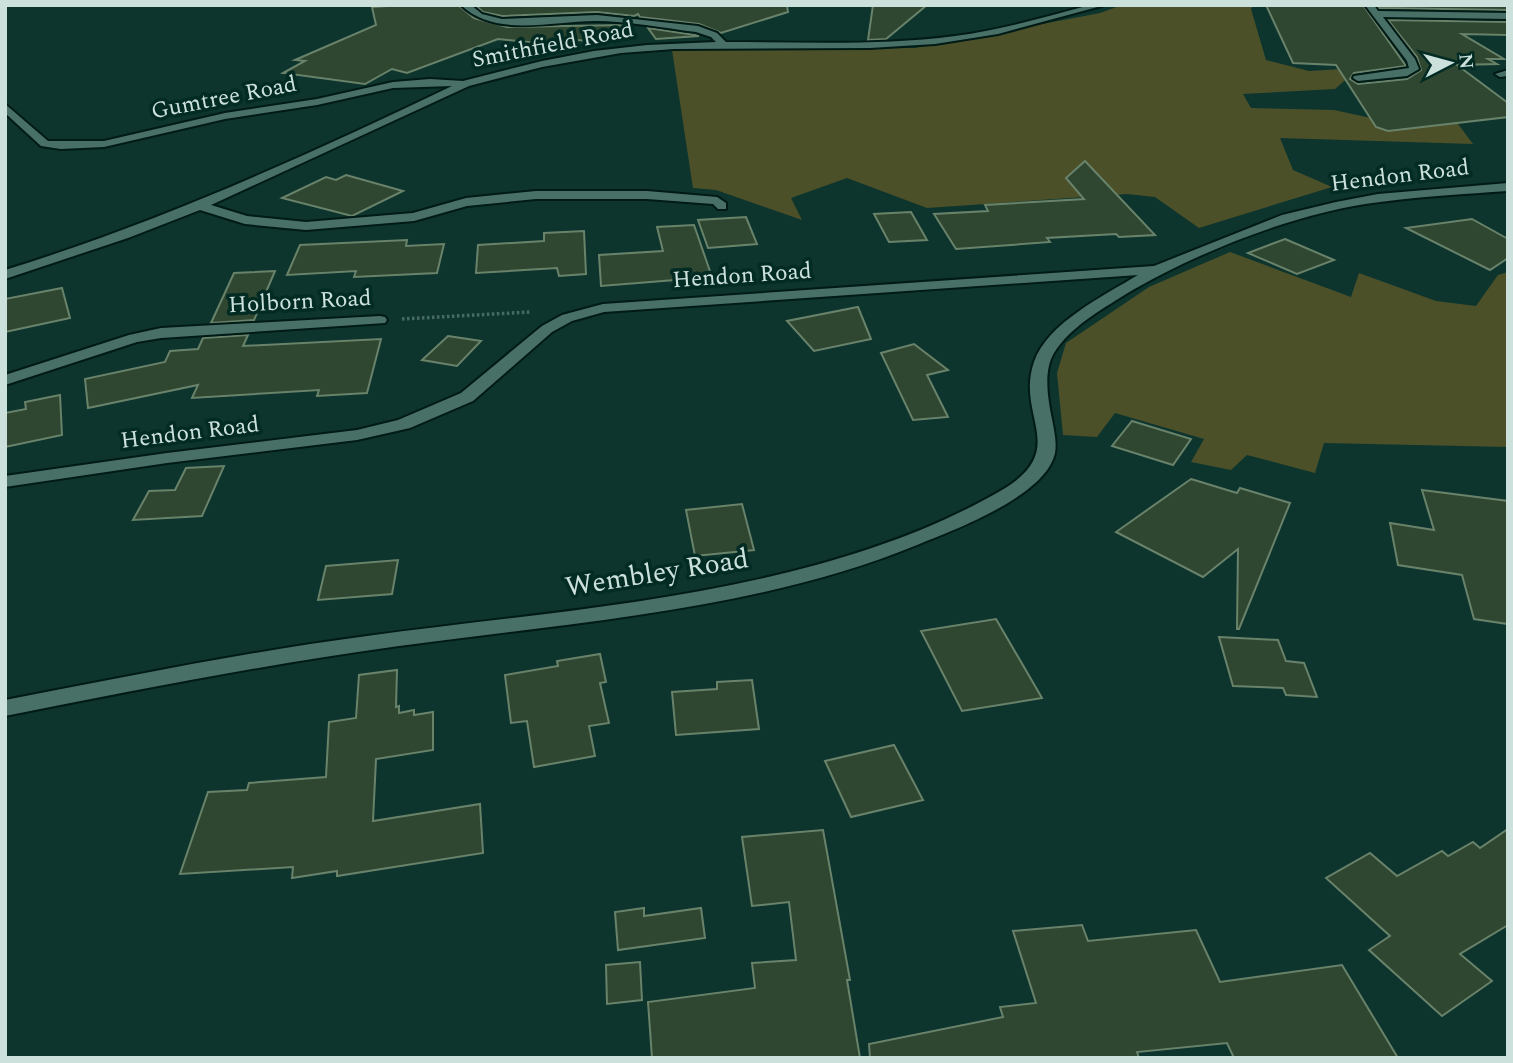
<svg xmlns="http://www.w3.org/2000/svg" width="1513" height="1063" font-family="Spectral,serif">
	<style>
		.green { fill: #4c5029 }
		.building { fill: #2f4631; stroke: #69826a; stroke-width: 2 }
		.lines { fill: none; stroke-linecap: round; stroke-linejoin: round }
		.minor-casing { stroke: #001b16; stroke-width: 4 }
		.path { stroke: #486a64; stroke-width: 3.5; stroke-dasharray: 2.5 2.5; stroke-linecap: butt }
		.minor { fill: #497067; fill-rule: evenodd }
		.labels { text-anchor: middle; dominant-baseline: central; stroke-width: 7; stroke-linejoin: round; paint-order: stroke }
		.far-street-label { font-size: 23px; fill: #cde1dc; stroke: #022b24 }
		.street-label { font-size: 28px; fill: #cde1dc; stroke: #022b24 }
	</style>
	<rect width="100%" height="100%" fill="#0d352e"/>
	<!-- green -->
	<g class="green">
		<polygon points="1122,5 1253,5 1251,9 1266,60 1309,71 1359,68 1335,89 1243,94 1251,108 1334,110 1394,123 1458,124 1473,144 1280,138 1293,170 1332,187 1199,228 1155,197 1127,194 927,208 847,178 791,198 802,220 716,190 693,188 672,50 915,48 1100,13"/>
		<polygon points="1230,252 1351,297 1359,273 1436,301 1476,306 1498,275 1508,272 1508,362 1506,363 1508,364 1508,447 1324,443 1315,473 1247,455 1231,470 1191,462 1204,439 1115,413 1097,437 1063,435 1057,373 1066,343 1149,287"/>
	</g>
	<!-- building -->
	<g class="building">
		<polygon points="403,5 458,5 474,18 507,27 622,25 598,42 578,40 569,46 498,39 407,73 392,69 365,84 283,73 305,61 295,60 376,25 372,7"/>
		<polygon points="475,5 787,5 788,12 721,33 699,24 640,17 638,14 634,16 597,12 502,16 483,12"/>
		<polygon points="873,5 927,5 886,39 868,40"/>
		<polygon points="1266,5 1363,5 1406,66 1354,73 1350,79 1358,84 1407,79 1421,70 1417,57 1388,20 1508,22 1508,35 1462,34 1504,59 1488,59 1497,64 1457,65 1508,103 1508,117 1388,131 1376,127 1336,65 1293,63"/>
		<polygon points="1377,5 1508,5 1508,10 1379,8"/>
		<polygon points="648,28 695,35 699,36 656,39"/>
		<polygon points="1085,161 1155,235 1119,237 1116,234 1047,238 1050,242 956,249 934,214 988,211 985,205 1084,199 1066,178"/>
		<polygon points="346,175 403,191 352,216 282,198 326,177 336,180"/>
		<polygon points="911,212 927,240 889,242 874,214"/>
		<polygon points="746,217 757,244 708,248 698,220"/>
		<polygon points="1472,219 1508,239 1508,258 1490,270 1406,228"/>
		<polygon points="694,225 712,277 601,286 599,255 663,251 657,227"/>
		<polygon points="584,231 586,274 559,276 557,268 476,273 478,245 544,241 544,233"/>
		<polygon points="1285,239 1334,260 1297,274 1248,253"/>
		<polygon points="407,240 406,246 444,244 437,273 354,277 356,271 287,275 300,245"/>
		<polygon points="275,271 254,320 211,323 234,273"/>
		<polygon points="62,288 70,318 5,332 5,299"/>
		<polygon points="858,307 871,339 814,351 787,321"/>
		<polygon points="248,335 243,346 381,339 367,393 317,396 319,390 192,398 198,385 88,408 85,379 165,362 170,351 198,349 203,338"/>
		<polygon points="448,336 481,341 457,366 422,360"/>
		<polygon points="914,344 948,370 927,375 948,417 913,420 881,353"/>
		<polygon points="60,395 62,435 5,447 5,413 26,409 25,402"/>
		<polygon points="1132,421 1191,439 1173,465 1112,446"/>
		<polygon points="224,466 202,516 133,520 149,491 175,490 186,468"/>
		<polygon points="1191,479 1237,493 1240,488 1290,503 1239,629 1237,629 1238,549 1203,577 1116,532"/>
		<polygon points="1422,490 1508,501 1508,624 1474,619 1462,575 1398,565 1390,523 1434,530"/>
		<polygon points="742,504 754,550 695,556 686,510"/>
		<polygon points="398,560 392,594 318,600 326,566"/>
		<polygon points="996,619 1042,698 962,711 921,631"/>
		<polygon points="1219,637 1278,640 1286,661 1304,663 1317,697 1286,695 1283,688 1233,686"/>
		<polygon points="600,654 606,682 600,683 609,723 589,726 595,756 534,767 527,721 511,723 505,675 558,666 557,661"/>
		<polygon points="397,670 396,707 399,706 399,713 414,710 414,715 433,712 433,750 376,759 373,821 480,804 483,853 337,876 337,871 292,878 293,867 180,874 208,792 247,790 249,783 326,777 329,722 356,718 359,675"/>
		<polygon points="752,680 759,729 676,735 672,692 717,689 717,682"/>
		<polygon points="894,745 923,800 851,817 825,761"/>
		<polygon points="1508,829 1508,925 1460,954 1492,981 1442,1016 1369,950 1390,936 1326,878 1370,853 1397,876 1442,851 1448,856 1473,842 1480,848"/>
		<polygon points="823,830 850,980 847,980 860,1058 652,1058 648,1002 755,988 752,963 796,960 789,902 752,906 742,837"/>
		<polygon points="644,908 644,916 701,908 705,938 618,950 615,912"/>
		<polygon points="1082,925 1088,941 1196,930 1220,982 1342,965 1398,1058 1234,1058 1227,1043 1137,1052 1139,1058 870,1058 869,1044 1003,1017 1000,1007 1036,1003 1013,931"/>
		<polygon points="640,962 642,1000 607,1004 606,965"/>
	</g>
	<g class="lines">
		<defs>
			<g id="minor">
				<path d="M 461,5 L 471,5 L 482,14 L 502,19 L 597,15 L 698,26 L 717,33 L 726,42 C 802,42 879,46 955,36 C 1001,30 1045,17 1090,5 L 1105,5 L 998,34 L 935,44 L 870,48 L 674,49 L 621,53 L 542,67 L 469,86 L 211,205 L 247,216 L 306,222 L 413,213 L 466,198 L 536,191 L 647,191 L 717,197 L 726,203 L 726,209 L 718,209 L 713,204 L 647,199 L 536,199 L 467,206 L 414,221 L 306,230 L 245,224 L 200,210 L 128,238 L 5,279 L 5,270 C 160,222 306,156 452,86 L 393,88 L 317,105 L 225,119 L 104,147 L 61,149 L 41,146 L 5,113 L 5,104 L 48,141 L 104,141 L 225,113 L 317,99 L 393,82 L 430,79 L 463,81 L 542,61 L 594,51 L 647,45 L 716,42 L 711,37 L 696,32 C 663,28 628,21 595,21 C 552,21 495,38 461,5 Z"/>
				<polygon points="1365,5 1374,5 1378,11 1508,13 1508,19 1383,17 1415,59 1419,69 1407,76 1358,81 1353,78 1354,76 1409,68 1407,61"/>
				<polygon points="1508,70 1508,76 1500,77 1495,74"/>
				<path d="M 1508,183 L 1508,191 C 1465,194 1423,196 1380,202 C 1297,212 1197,252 1126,294 C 1101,310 1070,327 1054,353 C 1043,371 1048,399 1052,419 C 1054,430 1057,442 1055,453 C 1046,496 954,530 917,545 C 760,610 567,623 399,646 C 267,664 136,690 5,716 L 5,700 C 126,677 245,652 367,636 C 572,608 820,596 1002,490 C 1071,449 1015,416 1034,362 C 1047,323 1105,295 1138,275 L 604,312 L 572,321 L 552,332 L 473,401 L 410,428 L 357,440 L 167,463 L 5,487 L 5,476 L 167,453 L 357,430 L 398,420 L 461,393 L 542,326 L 562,315 L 603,304 L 1154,266 L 1282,215 L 1336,202 L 1378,194 Z"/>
				<polygon points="380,316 385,317 387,320 385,323 161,338 137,342 5,385 5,375 129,335 161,328"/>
			</g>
		</defs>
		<!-- minor casing -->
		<use href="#minor" class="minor-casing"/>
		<!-- path -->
		<polyline class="path" points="402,319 530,312"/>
		<!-- minor -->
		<use href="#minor" class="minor"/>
	</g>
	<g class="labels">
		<!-- far-street labels -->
		<g class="far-street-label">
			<text transform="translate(553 45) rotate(-11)">Smithfield Road</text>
			<text transform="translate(224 98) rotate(-11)">Gumtree Road</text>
			<text transform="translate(1400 176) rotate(-7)">Hendon Road</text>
			<text transform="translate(742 276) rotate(-4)">Hendon Road</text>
			<text transform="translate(300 302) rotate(-3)">Holborn Road</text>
			<text transform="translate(190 433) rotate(-7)">Hendon Road</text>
		</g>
		<!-- street labels -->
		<g class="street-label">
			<text transform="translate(657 573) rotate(-9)">Wembley Road</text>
		</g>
	</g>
	<!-- border -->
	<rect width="1513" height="1063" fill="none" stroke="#cde1dc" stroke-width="14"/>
	<!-- north arrow -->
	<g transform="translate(1450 63) rotate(84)" stroke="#022b24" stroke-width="5" paint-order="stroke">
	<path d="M0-5L12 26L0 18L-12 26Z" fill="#cde1dc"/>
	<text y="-10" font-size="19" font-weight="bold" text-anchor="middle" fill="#cde1dc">N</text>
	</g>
</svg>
